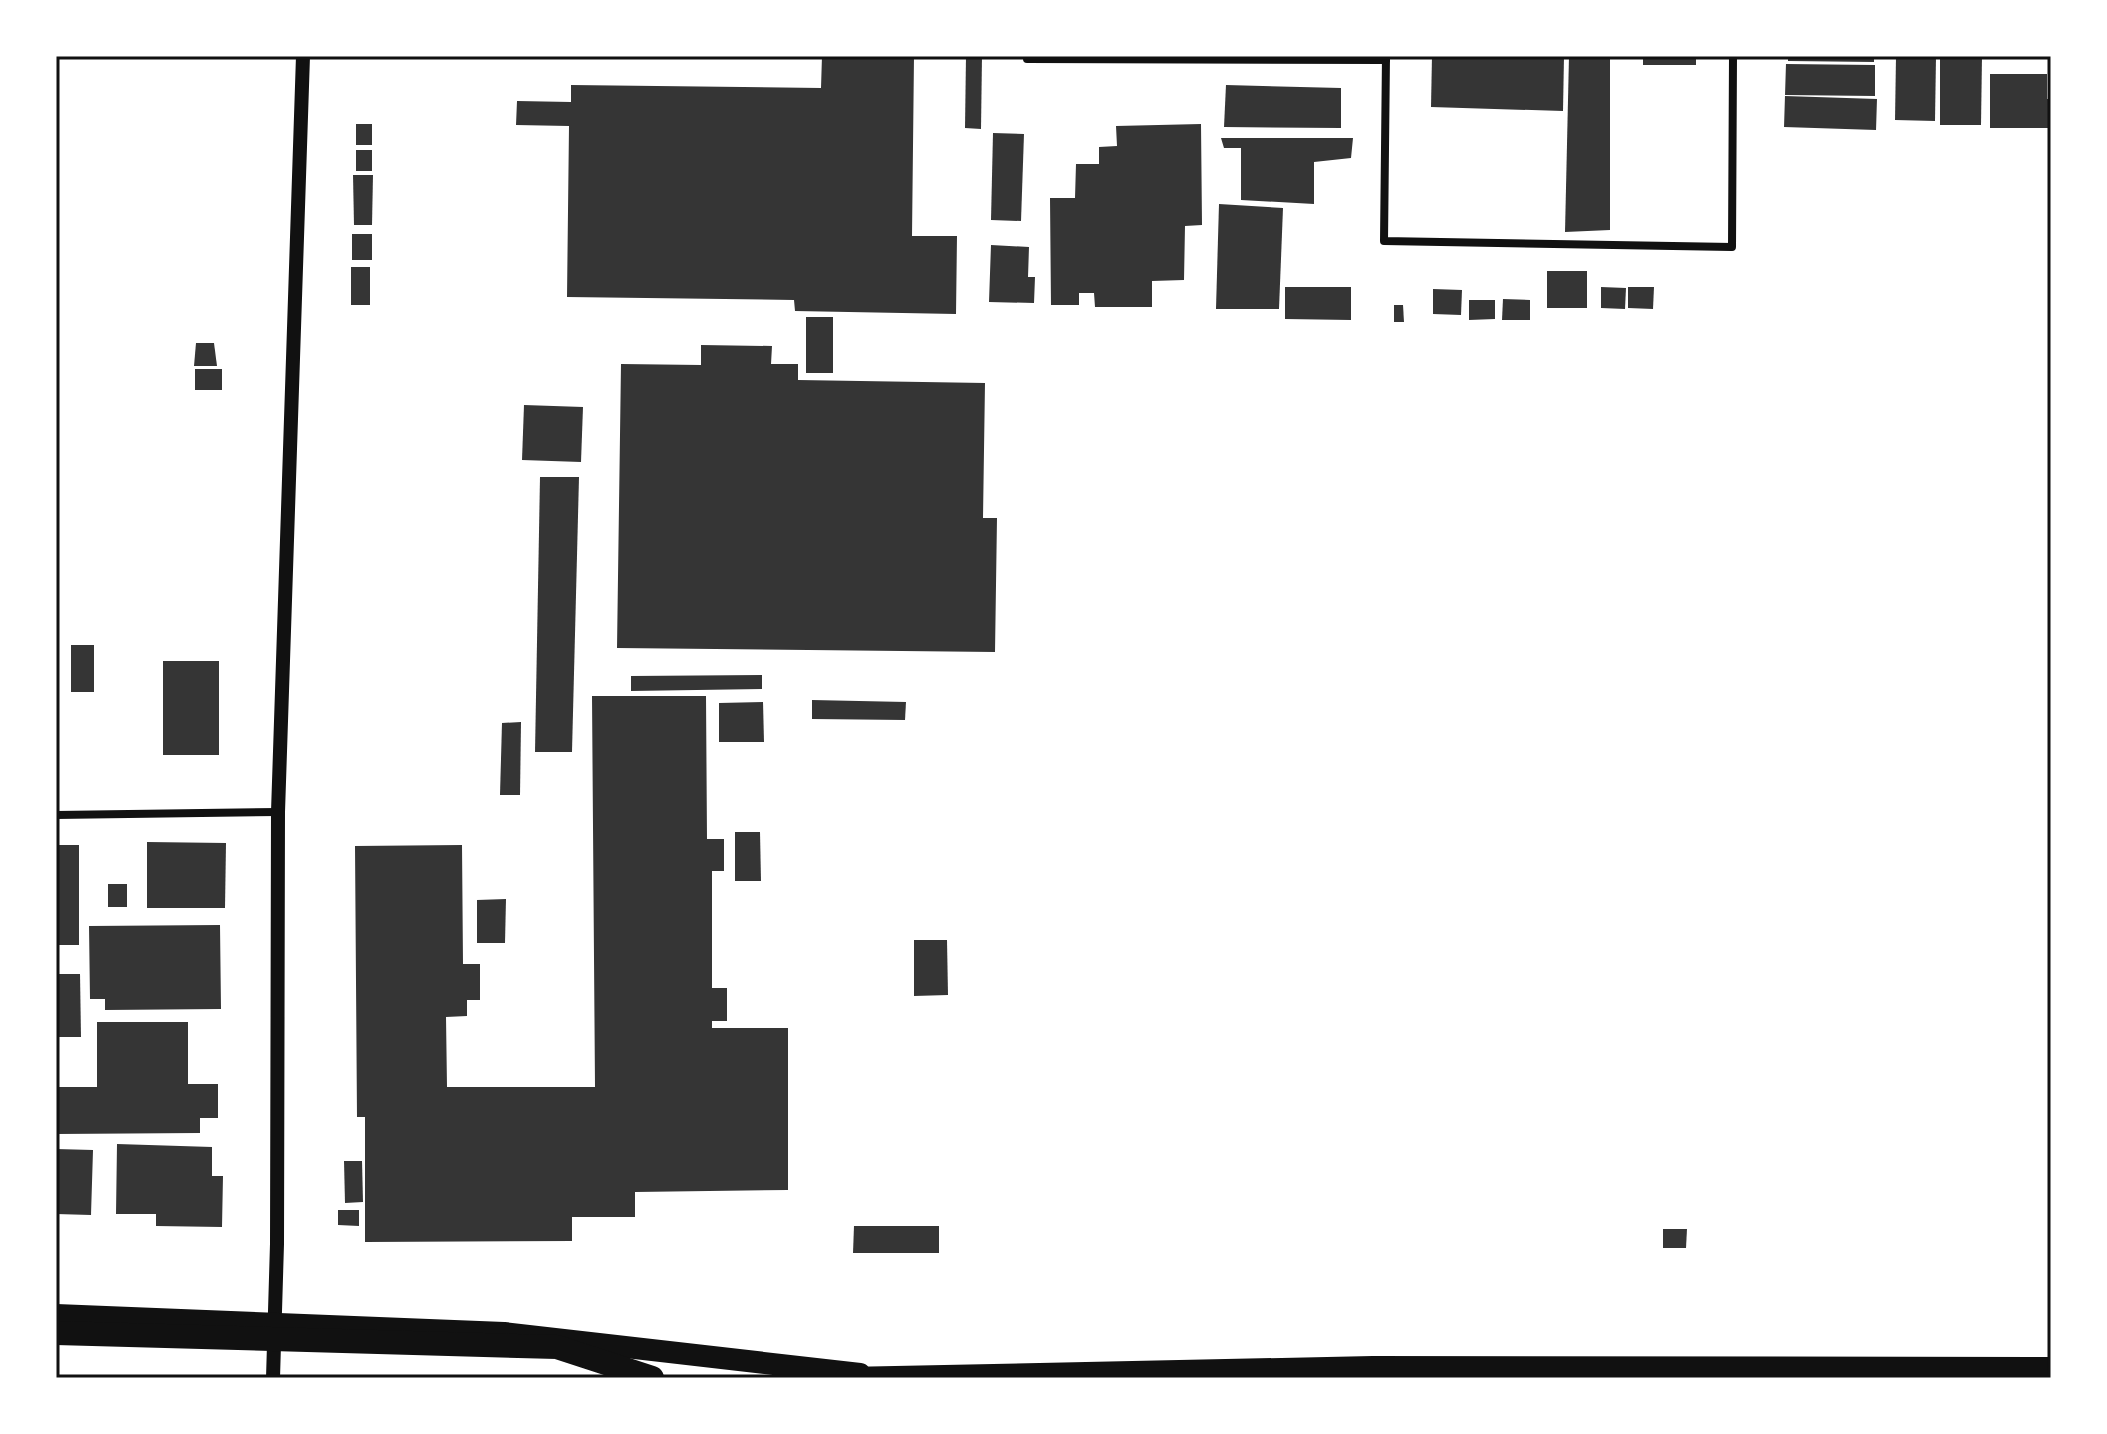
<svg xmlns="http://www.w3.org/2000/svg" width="2107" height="1434" font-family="'Archivo Narrow',sans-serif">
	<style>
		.building { fill: #353535 }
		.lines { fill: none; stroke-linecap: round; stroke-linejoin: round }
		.minor { stroke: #111; stroke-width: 8 }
		.tertiary { stroke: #111; stroke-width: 14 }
		.trunk { stroke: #111; stroke-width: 22 }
		.motorway { stroke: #111; stroke-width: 24 }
		.neatline { fill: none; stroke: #111; stroke-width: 3 }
	</style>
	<rect width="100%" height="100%" fill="#fff"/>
	<!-- building -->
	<g class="building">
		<polygon points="822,56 914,56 912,236 957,236 956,314 795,311 794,300 567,297 569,126 516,125 517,101 571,102 571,85 821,88"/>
		<polygon points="966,56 982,56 981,129 965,128"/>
		<polygon points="1432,56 1564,56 1563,111 1431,107"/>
		<polygon points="1569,56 1610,56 1610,230 1565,232"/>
		<rect x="1643" y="56" width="53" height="9"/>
		<polygon points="1788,56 1874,56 1874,62 1788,61"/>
		<polygon points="1896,56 1936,56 1935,121 1895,120"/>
		<polygon points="1940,56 1982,56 1981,125 1940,125"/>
		<polygon points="1786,64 1875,65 1875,96 1785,95"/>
		<polygon points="1990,74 2047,74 2047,99 2051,99 2051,128 1990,128"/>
		<polygon points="1226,85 1341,88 1341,128 1224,127"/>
		<polygon points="1785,96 1877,99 1876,130 1784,127"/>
		<rect x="356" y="124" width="16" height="21"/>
		<polygon points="1201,124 1202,225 1185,226 1184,280 1152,281 1152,307 1095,307 1094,293 1079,293 1079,305 1051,305 1050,198 1075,198 1076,164 1099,164 1099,147 1117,146 1116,126"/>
		<polygon points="993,133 1024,134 1021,221 991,220"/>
		<polygon points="1221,138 1353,138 1351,158 1314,162 1314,204 1241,200 1241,148 1224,148"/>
		<rect x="356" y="150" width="16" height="21"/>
		<polygon points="353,175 373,175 372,225 354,225"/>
		<polygon points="1219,204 1283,208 1279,309 1216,309"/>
		<rect x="352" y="234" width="20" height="26"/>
		<polygon points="991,245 1029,247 1028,277 1035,277 1034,303 989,302"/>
		<rect x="351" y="267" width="19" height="38"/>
		<rect x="1547" y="271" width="40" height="37"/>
		<polygon points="1285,287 1351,287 1351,320 1285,319"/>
		<polygon points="1601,287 1626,288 1625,309 1601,308"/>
		<polygon points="1628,287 1654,287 1653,309 1628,308"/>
		<polygon points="1433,289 1462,290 1461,315 1433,314"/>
		<polygon points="1503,299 1530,300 1530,320 1502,320"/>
		<polygon points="1469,300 1495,300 1495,319 1469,320"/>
		<polygon points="1394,305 1403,305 1404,322 1394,322"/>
		<rect x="806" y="317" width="27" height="56"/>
		<polygon points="196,343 214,343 217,366 194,366"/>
		<polygon points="701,345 772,346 771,364 798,364 798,380 985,383 983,518 997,518 995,652 617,648 621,364 701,365"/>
		<rect x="195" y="369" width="27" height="21"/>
		<polygon points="524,405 583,407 581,462 522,460"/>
		<polygon points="540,477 579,477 572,752 535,752"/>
		<rect x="71" y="645" width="23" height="47"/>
		<rect x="163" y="661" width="56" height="94"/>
		<polygon points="762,675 762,689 631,691 631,676"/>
		<polygon points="592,696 706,696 707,839 724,839 724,871 712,871 712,988 727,988 727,1021 712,1021 712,1028 788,1028 788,1190 635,1192 635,1217 572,1217 572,1241 365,1242 365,1117 357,1117 355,846 462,845 463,964 480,964 480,1000 467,1000 467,1016 446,1017 447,1087 595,1087"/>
		<polygon points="812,700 906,702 905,720 812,719"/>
		<polygon points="763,702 764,742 719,742 719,703"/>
		<polygon points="521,722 520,795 500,795 502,723"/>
		<polygon points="735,832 760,832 761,881 735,881"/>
		<polygon points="147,842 226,843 225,908 147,908"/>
		<rect x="56" y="845" width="23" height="100"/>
		<rect x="108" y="884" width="19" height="23"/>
		<polygon points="506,899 505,943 477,943 477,900"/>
		<polygon points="220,925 221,1009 105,1010 105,999 90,999 89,926"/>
		<polygon points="914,940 947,940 948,995 914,996"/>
		<polygon points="56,974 80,974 81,1037 56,1037"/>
		<polygon points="97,1022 188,1022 188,1084 218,1084 218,1118 200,1118 200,1133 56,1134 56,1087 97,1087"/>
		<polygon points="117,1144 212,1147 212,1176 223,1176 222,1227 156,1226 156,1214 116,1214"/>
		<polygon points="56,1149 93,1150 91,1215 56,1214"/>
		<polygon points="344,1161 362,1161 363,1202 345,1203"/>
		<polygon points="338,1210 359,1210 359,1226 338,1225"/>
		<polygon points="854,1226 939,1226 939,1253 853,1253"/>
		<polygon points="1663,1229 1687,1229 1686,1248 1663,1248"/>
	</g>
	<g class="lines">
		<!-- minor -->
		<g class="minor">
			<polyline points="1027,56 1027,59 1386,60"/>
			<polyline points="1386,56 1384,241 1732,247 1733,56"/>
			<polyline points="56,815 278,812"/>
		</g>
		<!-- tertiary -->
		<polyline class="tertiary" points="273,1378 277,1244 278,812 303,56"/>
		<!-- trunk -->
		<g class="trunk">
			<polyline points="56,1315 504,1333 860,1374"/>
			<polyline points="846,1378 1373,1367 2051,1368"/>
		</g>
		<!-- motorway -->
		<polyline class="motorway" points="56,1333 557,1347 652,1378"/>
	</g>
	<!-- border -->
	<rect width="2107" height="1434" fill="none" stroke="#ffffff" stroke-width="116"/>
	<rect x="58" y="58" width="1991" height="1318" class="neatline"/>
</svg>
